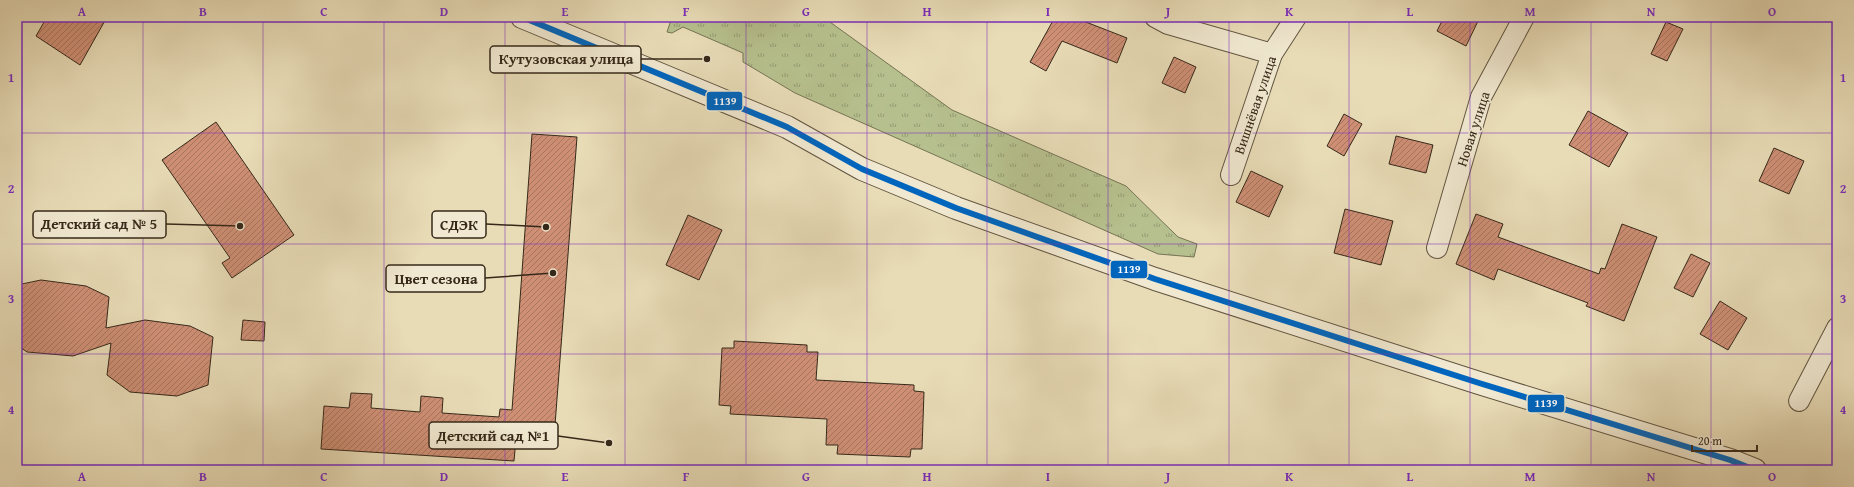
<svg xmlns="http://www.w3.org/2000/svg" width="1854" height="487" font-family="'Gentium Book Plus',serif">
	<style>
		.grass { fill: url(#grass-tufts); stroke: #767454 }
		.building { fill: url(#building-hatch); stroke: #362819 }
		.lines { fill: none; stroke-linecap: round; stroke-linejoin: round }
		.minor-casing { stroke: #625540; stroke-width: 22 }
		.tertiary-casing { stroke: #625540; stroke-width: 24 }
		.minor { stroke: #f0e8d0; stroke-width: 20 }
		.tertiary { stroke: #f0e8d0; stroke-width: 22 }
		.bus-1-casing { stroke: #f0e8d0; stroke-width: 9 }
		.bus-1 { stroke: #0065bd; stroke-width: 6 }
		.grid { fill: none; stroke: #7b2cbf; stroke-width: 1; stroke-opacity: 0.55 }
		.labels { text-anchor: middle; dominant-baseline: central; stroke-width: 3; stroke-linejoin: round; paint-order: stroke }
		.street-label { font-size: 14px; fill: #362819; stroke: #f0e8d0 }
		.leader { fill: none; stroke: #362819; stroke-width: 1.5 }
		.callout-dot { fill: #362819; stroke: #f0e8d0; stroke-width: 1.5 }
		.callout { fill: #f0e8d0; stroke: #362819; stroke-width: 1.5 }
		.callout-label { font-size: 15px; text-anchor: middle; font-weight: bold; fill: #362819 }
		.line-badge { stroke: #f0e8d0; stroke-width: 1.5 }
		.badge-label { font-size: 11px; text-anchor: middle; font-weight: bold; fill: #fff }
		.neatline { fill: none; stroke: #7b2cbf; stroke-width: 1.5 }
		.grid-label { font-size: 13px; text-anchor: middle; font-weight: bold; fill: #7b2cbf }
	</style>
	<defs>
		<pattern id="grass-tufts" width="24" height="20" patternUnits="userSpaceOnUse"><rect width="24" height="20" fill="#b6c08e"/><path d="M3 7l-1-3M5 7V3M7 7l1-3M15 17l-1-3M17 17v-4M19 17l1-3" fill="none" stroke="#959c73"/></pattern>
		<pattern id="building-hatch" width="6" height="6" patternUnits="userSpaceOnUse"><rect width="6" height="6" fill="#ce8f75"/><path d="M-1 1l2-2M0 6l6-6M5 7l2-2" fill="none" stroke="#a8755f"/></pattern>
	</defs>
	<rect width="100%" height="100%" fill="#e8dcb7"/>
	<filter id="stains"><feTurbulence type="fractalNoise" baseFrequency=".005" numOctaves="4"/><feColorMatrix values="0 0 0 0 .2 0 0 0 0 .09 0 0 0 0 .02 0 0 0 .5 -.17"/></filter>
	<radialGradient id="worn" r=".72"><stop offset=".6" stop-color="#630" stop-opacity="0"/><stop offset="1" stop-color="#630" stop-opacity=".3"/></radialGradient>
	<!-- grass -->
	<polygon class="grass" points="672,17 823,17 952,110 1126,186 1178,237 1197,244 1194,257 1158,254 795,93 743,62 743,53 683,27 672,33 667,32"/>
	<!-- building -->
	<g class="building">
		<polygon points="47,17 107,17 80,65 36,36"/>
		<polygon points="1055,17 1073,17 1127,38 1117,63 1062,41 1046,71 1030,62"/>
		<polygon points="1444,17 1480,17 1466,46 1437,31"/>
		<polygon points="1666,22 1683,29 1667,61 1651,54"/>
		<polygon points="1174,57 1196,67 1185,93 1162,83"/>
		<polygon points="1588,111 1628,133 1609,167 1569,145"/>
		<polygon points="1344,114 1362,124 1344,156 1327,146"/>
		<polygon points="216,122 294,235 232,278 222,263 230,258 162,160"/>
		<polygon points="532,134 577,137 555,425 542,424 541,440 516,438 514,461 321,449 324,406 349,408 351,393 372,394 371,408 420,412 421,396 443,398 442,413 499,417 500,409 512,410"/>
		<polygon points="1396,136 1433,145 1426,173 1389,164"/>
		<polygon points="1774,148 1804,161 1789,194 1759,181"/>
		<polygon points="1251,171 1283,186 1269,217 1236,202"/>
		<polygon points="1345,209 1393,221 1381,265 1334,253"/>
		<polygon points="1476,214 1503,224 1498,237 1599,274 1601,268 1605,269 1622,224 1657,237 1624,321 1586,306 1588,303 1498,269 1494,280 1456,264"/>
		<polygon points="688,215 722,230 699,280 666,265"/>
		<polygon points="1691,254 1710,263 1693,297 1674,288"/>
		<polygon points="41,280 86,286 109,297 106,328 145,320 190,326 213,337 208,385 177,396 130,392 107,375 111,343 73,356 27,352 17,345 17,285"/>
		<polygon points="1720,301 1747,318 1728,350 1700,334"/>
		<polygon points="243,320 265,322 264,341 241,340"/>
		<polygon points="734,341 807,345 807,352 818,352 816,380 914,385 914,391 924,392 922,449 911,449 910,457 837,454 838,445 826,445 827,419 730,414 731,406 719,405 722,348 734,348"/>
	</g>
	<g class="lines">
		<defs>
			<g id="minor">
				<polyline points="1155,17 1168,24 1272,54"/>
				<polyline points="1231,175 1272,54 1296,17"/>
				<polyline points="1437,248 1481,97 1524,17"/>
				<polyline points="1799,401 1837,328"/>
			</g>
			<polyline id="tertiary" points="522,17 787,127 862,169 956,208 1155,279 1479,383 1730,460 1755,470"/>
		</defs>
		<!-- minor casing -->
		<use href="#minor" class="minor-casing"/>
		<!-- tertiary casing -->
		<use href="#tertiary" class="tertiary-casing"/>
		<!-- minor -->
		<use href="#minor" class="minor"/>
		<!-- tertiary -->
		<use href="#tertiary" class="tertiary"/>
		<defs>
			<polyline id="bus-1" points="522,17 787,127 862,169 956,208 1155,279 1479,383 1730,460 1755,470"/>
		</defs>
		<!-- bus-1 casing -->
		<use href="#bus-1" class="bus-1-casing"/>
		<!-- bus-1 -->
		<use href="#bus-1" class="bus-1"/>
	</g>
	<!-- grid -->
	<path class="grid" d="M 143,17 L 143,470M 263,17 L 263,470M 384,17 L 384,470M 505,17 L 505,470M 625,17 L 625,470M 746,17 L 746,470M 867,17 L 867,470M 987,17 L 987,470M 1108,17 L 1108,470M 1229,17 L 1229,470M 1349,17 L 1349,470M 1470,17 L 1470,470M 1591,17 L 1591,470M 1711,17 L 1711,470M 17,133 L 1837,133M 17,244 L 1837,244M 17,354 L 1837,354"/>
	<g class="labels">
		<!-- street labels -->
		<g class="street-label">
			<text transform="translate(1255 105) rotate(-71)">Вишнёвая улица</text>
			<text transform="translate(1473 129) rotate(-72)">Новая улица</text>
		</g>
	</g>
	<!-- callouts -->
	<path class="leader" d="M707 59L641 59M240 226L166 224M546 227L486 224M553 273L485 278M609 443L558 436"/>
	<g class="callout-dot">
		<circle cx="707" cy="59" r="4"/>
		<circle cx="240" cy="226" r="4"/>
		<circle cx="546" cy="227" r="4"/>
		<circle cx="553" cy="273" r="4"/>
		<circle cx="609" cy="443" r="4"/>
	</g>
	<g class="callout">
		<rect x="490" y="46" width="151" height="27" rx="4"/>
		<rect x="33" y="211" width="133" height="27" rx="4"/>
		<rect x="432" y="211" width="54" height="27" rx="4"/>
		<rect x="386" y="265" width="99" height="27" rx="4"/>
		<rect x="429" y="422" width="129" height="27" rx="4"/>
	</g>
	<g class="callout-label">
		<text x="566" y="64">Кутузовская улица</text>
		<text x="99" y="229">Детский сад № 5</text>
		<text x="459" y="230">СДЭК</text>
		<text x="436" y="284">Цвет сезона</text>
		<text x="493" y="441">Детский сад №1</text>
	</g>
	<g class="line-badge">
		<rect x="706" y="91" width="37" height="20" rx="4" fill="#0065bd"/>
		<rect x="1110" y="260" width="38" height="19" rx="4" fill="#0065bd"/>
		<rect x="1527" y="394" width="38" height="19" rx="4" fill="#0065bd"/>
	</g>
	<g class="badge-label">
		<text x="725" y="105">1139</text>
		<text x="1129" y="273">1139</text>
		<text x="1546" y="407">1139</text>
	</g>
	<!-- margin -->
	<rect width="1854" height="487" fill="none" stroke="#e8dcb7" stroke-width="44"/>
	<!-- scale -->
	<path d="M1692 445v6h65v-6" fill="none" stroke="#362819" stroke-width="2"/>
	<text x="1698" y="445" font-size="12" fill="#362819" stroke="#f0e8d0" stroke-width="3" paint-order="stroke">20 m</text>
	<rect x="22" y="22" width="1810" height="443" class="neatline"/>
	<g class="grid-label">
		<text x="82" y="16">A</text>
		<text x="203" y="16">B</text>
		<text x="324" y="16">C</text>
		<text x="444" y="16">D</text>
		<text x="565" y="16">E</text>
		<text x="686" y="16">F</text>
		<text x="806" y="16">G</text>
		<text x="927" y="16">H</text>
		<text x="1048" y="16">I</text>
		<text x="1168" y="16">J</text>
		<text x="1289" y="16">K</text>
		<text x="1410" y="16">L</text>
		<text x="1530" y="16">M</text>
		<text x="1651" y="16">N</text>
		<text x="1772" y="16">O</text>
		<text x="11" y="82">1</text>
		<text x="1843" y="82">1</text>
		<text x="11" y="193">2</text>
		<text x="1843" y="193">2</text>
		<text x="11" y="303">3</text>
		<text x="1843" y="303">3</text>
		<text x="11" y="414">4</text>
		<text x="1843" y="414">4</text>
		<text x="82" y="481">A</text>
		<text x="203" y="481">B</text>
		<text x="324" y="481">C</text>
		<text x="444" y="481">D</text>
		<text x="565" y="481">E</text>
		<text x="686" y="481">F</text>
		<text x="806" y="481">G</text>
		<text x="927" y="481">H</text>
		<text x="1048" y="481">I</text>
		<text x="1168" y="481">J</text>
		<text x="1289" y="481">K</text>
		<text x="1410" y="481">L</text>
		<text x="1530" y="481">M</text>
		<text x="1651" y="481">N</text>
		<text x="1772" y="481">O</text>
	</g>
	<rect width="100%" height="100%" filter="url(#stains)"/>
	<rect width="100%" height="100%" fill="url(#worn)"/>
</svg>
